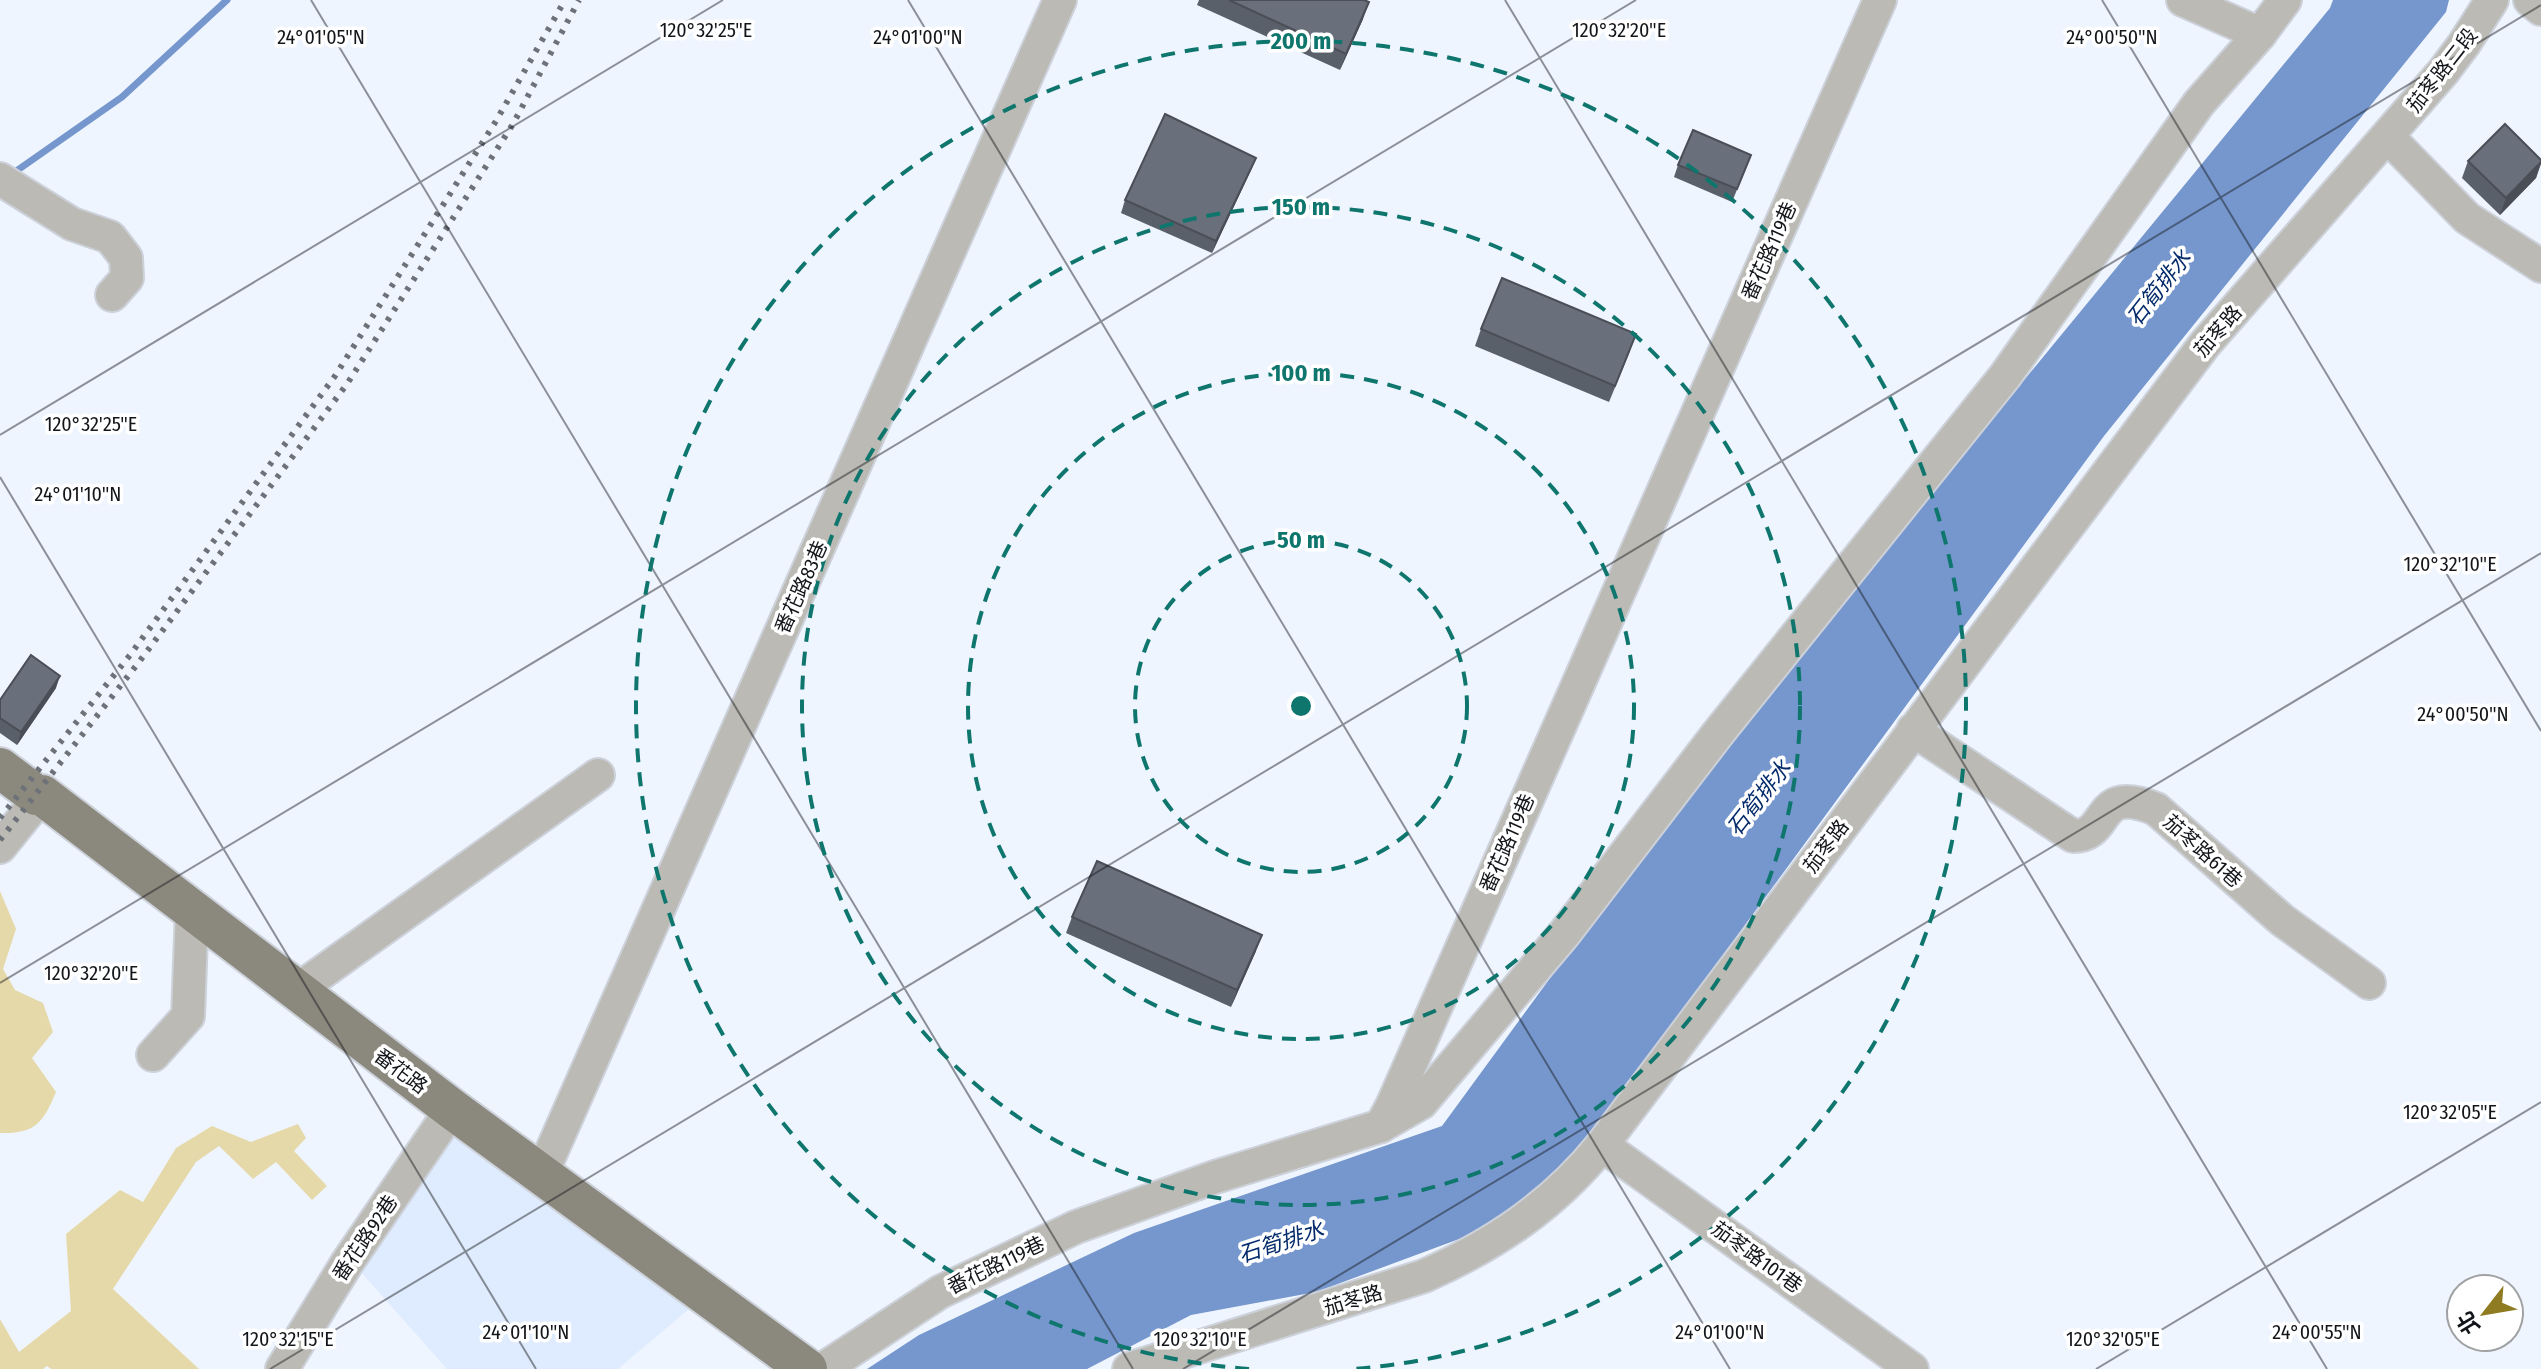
<svg xmlns="http://www.w3.org/2000/svg" width="2541" height="1369" font-family="'Fira Sans Condensed','Noto Sans TC',sans-serif">
	<style>
		.built { fill: #dfebfe }
		.green { fill: #e5d9a9 }
		.water { fill: #7697cd }
		.lines { fill: none; stroke-linecap: round; stroke-linejoin: round }
		.stream { stroke: #7697cd; stroke-width: 7 }
		.minor-casing { stroke: #ccd1da; stroke-width: 36 }
		.major-casing { stroke: #ccd1da; stroke-width: 44 }
		.minor { stroke: #bbbab4; stroke-width: 32 }
		.major { stroke: #8b887e; stroke-width: 40 }
		.rail { stroke: #6d7178; stroke-width: 6; stroke-dasharray: 4 8; stroke-linecap: butt }
		.wall { fill: #5a606a }
		.shaded-wall { fill: #4a4e56 }
		.building { fill: #69707b; stroke: #4a4e56; stroke-width: 2 }
		.ticks { fill: none; stroke: #121519; stroke-width: 2; stroke-opacity: 0.45 }
		.ring { fill: none; stroke: #0f766e; stroke-width: 4; stroke-dasharray: 14 10 }
		.labels { text-anchor: middle; dominant-baseline: central; stroke-width: 7; stroke-linejoin: round; paint-order: stroke }
		.street-label { font-size: 20px; fill: #121519; stroke: #fff }
		.water-label { font-size: 22px; font-style: italic; fill: #032a6a; stroke: #fff }
		.ticks-label { font-size: 20px; text-anchor: middle; fill: #121519; stroke: #fff; stroke-width: 7; stroke-linejoin: round; paint-order: stroke }
		.centre { fill: #0f766e; stroke: #fff; stroke-width: 4 }
		.ring-label { font-size: 24px; text-anchor: middle; font-weight: bold; fill: #0f766e; stroke: #fff; stroke-width: 7; stroke-linejoin: round; paint-order: stroke }
	</style>
	<rect width="100%" height="100%" fill="#eff5ff"/>
	<!-- built -->
	<polygon class="built" points="451,1129 689,1309 618,1369 447,1369 352,1262"/>
	<!-- green -->
	<g class="green">
		<path d="M 0,891 L 16,929 L 3,969 L 15,990 L 43,1003 L 53,1032 L 32,1058 L 56,1092 C 43,1123 35,1134 0,1133 Z"/>
		<polygon points="298,1124 306,1138 294,1151 327,1186 312,1200 276,1162 253,1179 219,1146 196,1162 113,1289 199,1369 51,1369 47,1366 43,1369 0,1369 0,1319 19,1352 71,1311 66,1234 120,1190 143,1202 176,1148 212,1126 251,1142"/>
	</g>
	<!-- water -->
	<polygon class="water" points="2333,0 2449,0 2446,12 2104,436 1535,1211 1316,1292 1191,1315 1087,1369 867,1369 919,1335 1134,1233 1442,1126 1692,784 2330,8"/>
	<g class="lines">
		<!-- stream -->
		<polyline class="stream" points="12,174 122,97 227,0"/>
		<defs>
			<g id="minor">
				<polyline points="2183,0 2260,34"/>
				<polyline points="2530,0 2541,9"/>
				<polyline points="2388,137 2467,218 2541,266"/>
				<polyline points="0,179 72,224 110,237 126,258 127,278 112,295"/>
				<path d="M 1913,730 L 2073,836 C 2113,836 2092,783 2156,809 L 2282,920 L 2369,983"/>
				<polyline points="0,847 42,795"/>
				<polyline points="296,991 598,775"/>
				<polyline points="153,1055 188,1016 192,909"/>
				<polyline points="1381,1126 1392,1106 1880,0"/>
				<polyline points="1602,1145 1912,1369"/>
				<polyline points="542,1173 1060,0"/>
				<polyline points="282,1369 347,1263 452,1109"/>
				<polyline points="823,1369 940,1292 1076,1227 1215,1177 1381,1126 1421,1103 1564,934 1719,732 2005,376 2199,103 2260,34 2285,0"/>
				<path d="M 1129,1369 L 1424,1276 C 1494,1245 1554,1205 1602,1145 L 2205,344 L 2443,72 L 2464,44 L 2492,0"/>
			</g>
			<polyline id="major" points="0,768 36,795 42,795 452,1109 807,1369"/>
		</defs>
		<!-- minor casing -->
		<use href="#minor" class="minor-casing"/>
		<!-- major casing -->
		<use href="#major" class="major-casing"/>
		<!-- minor -->
		<use href="#minor" class="minor"/>
		<!-- major -->
		<use href="#major" class="major"/>
		<!-- rail -->
		<g class="rail">
			<polyline points="0,818 130,655 335,376 496,121 565,0"/>
			<polyline points="0,840 139,662 347,384 513,124 579,0"/>
		</g>
	</g>
	<!-- wall -->
	<g class="wall">
		<polygon points="1199,0 1364,0 1363,19 1340,70 1197,5"/>
		<polygon points="1751,155 1732,202 1674,177 1678,165"/>
		<polygon points="1256,158 1251,170 1212,253 1121,213 1125,200"/>
		<polygon points="2541,160 2541,164 2536,178 2500,215 2462,178 2468,161"/>
		<polygon points="1481,329 1630,351 1609,402 1475,346"/>
		<polygon points="56,688 17,745 0,733 0,700"/>
		<polygon points="1072,917 1256,951 1231,1007 1066,933"/>
	</g>
	<!-- shaded-wall -->
	<g class="shaded-wall">
		<polygon points="1369,2 1363,19 1340,70 1346,54"/>
		<polygon points="1256,158 1251,170 1212,253 1216,241"/>
		<polygon points="2541,162 2536,178 2500,215 2506,198"/>
		<polygon points="60,676 56,688 17,745 21,732"/>
		<polygon points="1262,935 1256,951 1231,1007 1237,990"/>
	</g>
	<!-- building -->
	<g class="building">
		<polygon points="1229,0 1364,0 1369,2 1346,54"/>
		<polygon points="1165,114 1256,158 1216,241 1125,200"/>
		<polygon points="2505,124 2541,160 2541,162 2506,198 2468,161"/>
		<polygon points="1693,130 1751,155 1737,189 1678,165"/>
		<polygon points="1502,278 1636,334 1615,386 1481,329"/>
		<polygon points="31,655 60,676 21,732 0,718 0,700"/>
		<polygon points="1097,861 1262,935 1237,990 1072,917"/>
	</g>
	<!-- ticks -->
	<path class="ticks" d="M 311,0 L 1133,1369M 908,0 L 1730,1369M 1505,0 L 2327,1369M 2102,0 L 2541,731M 0,435 L 723,0M 0,477 L 536,1369M 0,983 L 1636,0M 270,1369 L 2541,5M 1183,1369 L 2541,553M 2096,1369 L 2541,1102"/>
	<!-- distance rings -->
	<g class="ring">
		<circle cx="1301" cy="706" r="166"/>
		<circle cx="1301" cy="706" r="333"/>
		<circle cx="1301" cy="706" r="499"/>
		<path d="M1249 1369A665 665 0 1 1 1353 1369"/>
	</g>
	<g class="labels">
		<!-- street labels -->
		<g class="street-label">
			<text transform="translate(2442 70) rotate(-52)">茄苳路二段</text>
			<text transform="translate(1769 251) rotate(-66)">番花路119巷</text>
			<text transform="translate(2218 331) rotate(-49)">茄苳路</text>
			<text transform="translate(801 587) rotate(-66)">番花路83巷</text>
			<text transform="translate(1507 843) rotate(-66)">番花路119巷</text>
			<text transform="translate(1826 846) rotate(-53)">茄苳路</text>
			<text transform="translate(2203 851) rotate(42)">茄苳路61巷</text>
			<text transform="translate(401 1071) rotate(37)">番花路</text>
			<text transform="translate(365 1238) rotate(-56)">番花路92巷</text>
			<text transform="translate(1757 1257) rotate(36)">茄苳路101巷</text>
			<text transform="translate(996 1265) rotate(-26)">番花路119巷</text>
			<text transform="translate(1353 1300) rotate(-17)">茄苳路</text>
		</g>
		<!-- water labels -->
		<g class="water-label">
			<text transform="translate(2159 288) rotate(-52)">石筍排水</text>
			<text transform="translate(1759 798) rotate(-52)">石筍排水</text>
			<text transform="translate(1281 1242) rotate(-18)">石筍排水</text>
		</g>
	</g>
	<g class="ticks-label">
		<text x="706" y="37">120°32'25"E</text>
		<text x="1619" y="37">120°32'20"E</text>
		<text x="321" y="44">24°01'05"N</text>
		<text x="918" y="44">24°01'00"N</text>
		<text x="2112" y="44">24°00'50"N</text>
		<text x="91" y="431">120°32'25"E</text>
		<text x="78" y="501">24°01'10"N</text>
		<text x="2450" y="571">120°32'10"E</text>
		<text x="2463" y="721">24°00'50"N</text>
		<text x="91" y="980">120°32'20"E</text>
		<text x="2450" y="1119">120°32'05"E</text>
		<text x="526" y="1339">24°01'10"N</text>
		<text x="1720" y="1339">24°01'00"N</text>
		<text x="2317" y="1339">24°00'55"N</text>
		<text x="288" y="1346">120°32'15"E</text>
		<text x="1200" y="1346">120°32'10"E</text>
		<text x="2113" y="1346">120°32'05"E</text>
	</g>
	<circle cx="1301" cy="706" r="12" class="centre"/>
	<g class="ring-label">
		<text x="1301" y="49">200 m</text>
		<text x="1301" y="215">150 m</text>
		<text x="1301" y="381">100 m</text>
		<text x="1301" y="548">50 m</text>
	</g>
	<!-- north arrow -->
	<g transform="translate(2485 1313) rotate(239)"><circle r="38" fill="#ffffff" stroke="#a0a1a3" stroke-width="2"/>
	<path d="M0-6L14 30L0 20L-14 30Z" fill="#8f7b21"/>
	<text y="-12" font-size="22" font-weight="bold" text-anchor="middle" fill="#121519">北</text>
	</g>
</svg>
